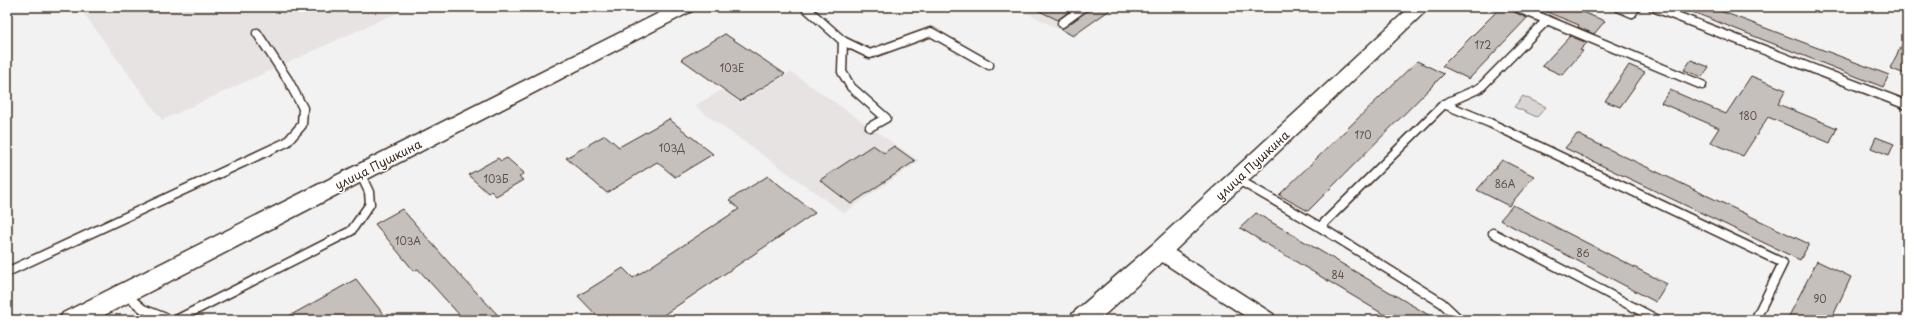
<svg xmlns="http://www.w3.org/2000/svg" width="1914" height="327" font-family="'Playpen Sans',sans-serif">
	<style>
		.built { fill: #e6e3e2 }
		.green { fill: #d8d5d2; stroke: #8a8078 }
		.building { fill: #c6c0bd; stroke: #3b2a1e }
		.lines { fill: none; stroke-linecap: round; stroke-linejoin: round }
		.lane-casing { stroke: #3b2a1e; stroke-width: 11 }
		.street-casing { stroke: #3b2a1e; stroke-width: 3 }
		.secondary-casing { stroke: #3b2a1e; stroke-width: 3 }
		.lane { stroke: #fff; stroke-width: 8 }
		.street { fill: #fff; fill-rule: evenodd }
		.secondary { fill: #fff; fill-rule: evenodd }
		.labels { text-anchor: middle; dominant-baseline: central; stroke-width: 3; stroke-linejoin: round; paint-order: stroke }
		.number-label { font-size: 10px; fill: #5e5046 }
		.street-label { font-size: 12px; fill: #3b2a1e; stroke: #fff }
	</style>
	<rect width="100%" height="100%" fill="#f3f2f2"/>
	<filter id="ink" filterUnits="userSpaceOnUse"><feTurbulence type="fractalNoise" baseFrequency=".025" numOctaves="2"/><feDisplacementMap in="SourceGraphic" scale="8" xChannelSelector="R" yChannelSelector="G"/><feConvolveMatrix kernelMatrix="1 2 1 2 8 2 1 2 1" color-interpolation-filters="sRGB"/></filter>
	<g filter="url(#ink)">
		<!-- built -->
		<g class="built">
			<polygon points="79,7 399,7 403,10 162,120"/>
			<polygon points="1015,7 1114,7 1072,36"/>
			<polygon points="791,72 919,161 844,213 694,106 722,90 740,103"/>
		</g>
		<!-- green -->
		<polygon class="green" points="1523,96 1546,107 1537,117 1514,107"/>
		<!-- building -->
		<g class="building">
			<polygon points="1031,7 1075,7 1058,20"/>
			<polygon points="1089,7 1114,7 1073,36 1061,29 1087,11"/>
			<polygon points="1501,7 1511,7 1514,12 1527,18 1469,79 1442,66"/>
			<polygon points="1530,7 1569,7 1605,21 1594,34 1578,27 1579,25 1537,8 1535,9"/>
			<polygon points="1680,7 1710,7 1889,75 1883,87"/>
			<polygon points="725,34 785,74 740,101 681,59"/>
			<polygon points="1907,35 1907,75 1890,68"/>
			<polygon points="1570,36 1587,43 1580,50 1583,51 1562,75 1542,66"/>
			<polygon points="1691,60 1709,67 1702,77 1684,70"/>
			<polygon points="1417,61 1444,74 1308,211 1279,195"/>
			<polygon points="1629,65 1645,72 1620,107 1605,101"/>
			<polygon points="1751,76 1786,90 1778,104 1837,128 1830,143 1768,117 1743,156 1710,142 1719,128 1661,103 1670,90 1726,114"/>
			<polygon points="669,119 713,154 675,177 657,162 607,193 566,158 605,135 619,147"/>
			<polygon points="1577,134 1809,244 1800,260 1565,148"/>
			<polygon points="1876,137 1894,144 1889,155 1871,148"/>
			<polygon points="873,145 884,153 894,146 915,161 851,204 820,180"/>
			<polygon points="498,158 501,161 507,158 524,173 519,177 523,180 496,196 491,191 488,193 468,175"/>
			<polygon points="1502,160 1534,176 1509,206 1477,190"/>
			<polygon points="768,176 815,213 656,320 601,320 578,296 623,268 633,278 739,209 729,200"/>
			<polygon points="1513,205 1667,284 1656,302 1500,220"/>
			<polygon points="402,209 457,272 497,314 487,320 464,320 418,269 414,271 375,224"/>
			<polygon points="1256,213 1437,320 1393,320 1240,228"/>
			<polygon points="1817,261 1851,277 1831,320 1787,320"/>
			<polygon points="356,279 388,320 282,320"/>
		</g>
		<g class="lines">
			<defs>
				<g id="lane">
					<polyline points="805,7 843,41 870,54 931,32 989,65"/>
					<polyline points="1516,7 1702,85"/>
					<polyline points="1618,7 1632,13 1636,7"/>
					<polyline points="1653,7 1907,105"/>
					<polyline points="1062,23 1084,7"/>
					<polyline points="843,41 842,72 851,87 886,118 870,127"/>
					<polyline points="1444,104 1480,88 1547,20"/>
					<polyline points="1237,179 1320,227 1442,303 1460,320"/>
					<polyline points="1320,227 1444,104 1490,123 1783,263 1755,320"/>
					<polyline points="1493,233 1658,320"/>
					<polyline points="7,272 287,142 302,125 303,108 288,80 257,33"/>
					<polyline points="125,294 143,309 171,320"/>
					<polyline points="176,320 351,231 370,204 369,192 360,173"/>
				</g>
				<polygon id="street" points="1160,244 1167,246 1273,314 1276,320 1251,320 1153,256 1151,251 1153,246"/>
				<g id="secondary">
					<polygon points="671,7 694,7 692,11 95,320 59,320 63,313"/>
					<polygon points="1410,7 1430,7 1168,257 1099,320 1069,320 1073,313 1152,245"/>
				</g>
			</defs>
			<!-- lane casing -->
			<use href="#lane" class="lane-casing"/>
			<!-- street casing -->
			<use href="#street" class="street-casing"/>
			<!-- secondary casing -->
			<use href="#secondary" class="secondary-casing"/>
			<!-- lane -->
			<use href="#lane" class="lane"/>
			<!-- street -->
			<use href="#street" class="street"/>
			<!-- secondary -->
			<use href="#secondary" class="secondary"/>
		</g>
	</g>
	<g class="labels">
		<!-- number labels -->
		<g class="number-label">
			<text x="1483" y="44">172</text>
			<text x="732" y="67">103Е</text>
			<text x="1748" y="115">180</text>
			<text x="1363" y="134">170</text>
			<text x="672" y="147">103Д</text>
			<text x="496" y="178">103Б</text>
			<text x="1505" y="183">86А</text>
			<text x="408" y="240">103А</text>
			<text x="1583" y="252">86</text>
			<text x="1338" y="274">84</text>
			<text x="1820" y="298">90</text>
		</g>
		<!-- street labels -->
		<g class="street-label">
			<text transform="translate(378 164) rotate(-27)">улица Пушкина</text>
			<text transform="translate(1252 165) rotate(-43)">улица Пушкина</text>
		</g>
	</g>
	<!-- margin -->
	<rect width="1914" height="327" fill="none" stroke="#fff" stroke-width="24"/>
	<rect x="12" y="12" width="1890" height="303" fill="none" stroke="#3b2a1e" stroke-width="1.5" filter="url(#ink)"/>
</svg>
